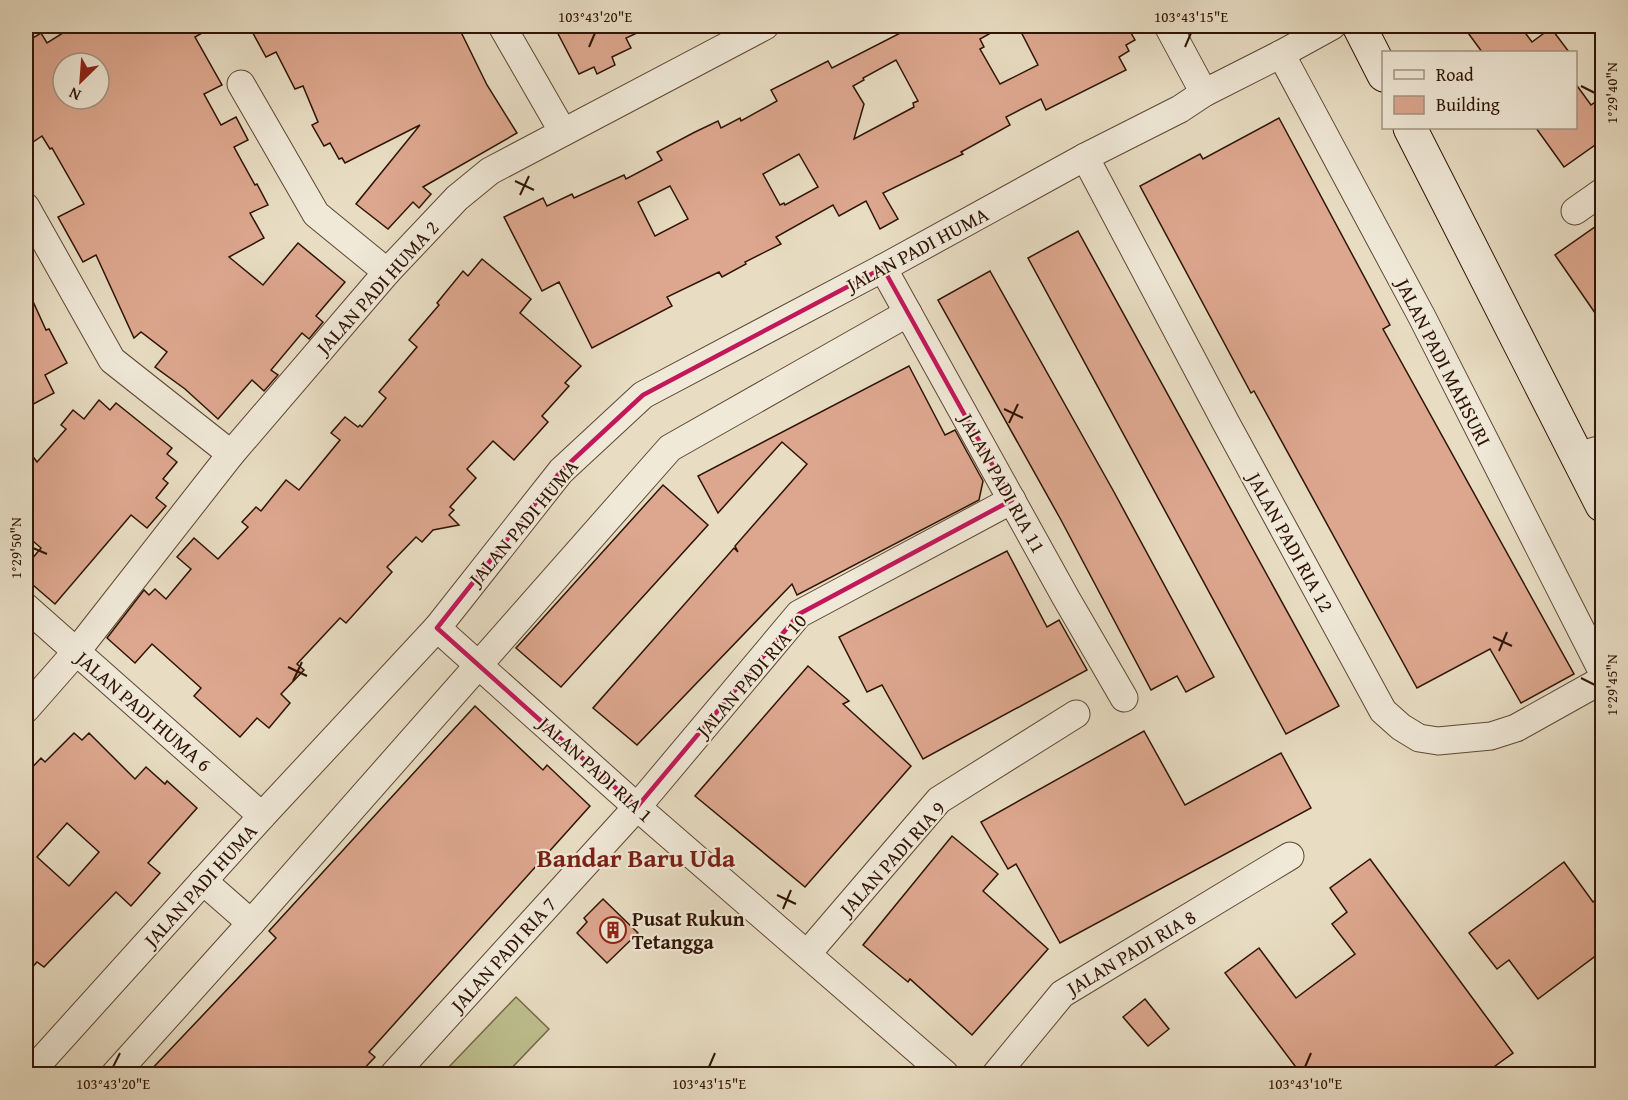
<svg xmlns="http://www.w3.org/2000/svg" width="1628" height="1100" font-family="'Gentium Book Plus',serif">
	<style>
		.green { fill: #bebf8e; stroke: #766a49; stroke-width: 1.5 }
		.building { fill: #dda78f; stroke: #2f1404; stroke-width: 1.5; fill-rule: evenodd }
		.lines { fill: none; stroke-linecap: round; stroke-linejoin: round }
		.minor-casing { stroke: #5d4634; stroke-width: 29 }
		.secondary-casing { stroke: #2f1404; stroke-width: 35 }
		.minor { stroke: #f0e9d8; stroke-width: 27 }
		.secondary { stroke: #f0e9d8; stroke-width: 33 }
		.marked { fill: none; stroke: #c2185b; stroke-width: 4.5; stroke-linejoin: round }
		.ticks { fill: none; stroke: #2f1404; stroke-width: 2 }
		.labels { text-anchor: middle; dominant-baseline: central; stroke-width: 4.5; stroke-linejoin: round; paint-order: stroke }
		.street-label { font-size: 20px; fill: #2f1404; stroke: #f0e9d8 }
		.poi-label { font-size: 20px; font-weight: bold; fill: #2f1404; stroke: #f0e9d8; text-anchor: start }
		.district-label { font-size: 26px; font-weight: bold; fill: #7a1f14; stroke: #f0e9d8 }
		.neatline { fill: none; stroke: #2f1404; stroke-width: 2 }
		.ticks-label { font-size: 15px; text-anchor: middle; fill: #2f1404 }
	</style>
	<rect width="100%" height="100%" fill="#e8ddc3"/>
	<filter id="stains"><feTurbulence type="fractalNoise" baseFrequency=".00333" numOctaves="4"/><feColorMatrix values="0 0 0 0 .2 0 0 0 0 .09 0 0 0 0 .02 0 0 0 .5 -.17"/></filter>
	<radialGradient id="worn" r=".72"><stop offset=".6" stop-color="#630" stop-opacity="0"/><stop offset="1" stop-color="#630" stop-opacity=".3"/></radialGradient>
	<!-- green -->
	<polygon class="green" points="516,997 549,1029 506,1074 450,1074 445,1071"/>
	<!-- building -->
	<g class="building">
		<path d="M 74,26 L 214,26 L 195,37 L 222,85 L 204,94 L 221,125 L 236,117 L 248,140 L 234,147 L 255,185 L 257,184 L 268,205 L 250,213 L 264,238 L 229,257 L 263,285 L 298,243 L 345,282 L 316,316 L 323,322 L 309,339 L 302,333 L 271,370 L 278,375 L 264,391 L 252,380 L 218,419 L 185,389 L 155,367 L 167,352 L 141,332 L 134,338 L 96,255 L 83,262 L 58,217 L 84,204 L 52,148 L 50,149 L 42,136 L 33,142 L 26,131 L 26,42 L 41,33 L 47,43 ZM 63,63 L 99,63 L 99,99 L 63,99 Z"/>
		<polygon points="249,26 458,26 487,85 517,133 423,187 431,194 419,208 413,202 388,229 356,204 420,125 345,163 342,158 339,159 330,143 324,146 312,125 318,122 303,86 295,89 276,52 266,57"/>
		<polygon points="554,26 652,26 626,38 631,48 612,57 615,65 597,74 594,67 579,74"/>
		<path d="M 923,26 L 1003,26 L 980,39 L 984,47 L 980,49 L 1000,84 L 1038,65 L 1018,26 L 1127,26 L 1135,40 L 1126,45 L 1129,51 L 1119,57 L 1126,70 L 1046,110 L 1041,99 L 1006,117 L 1010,125 L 961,152 L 963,154 L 883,193 L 898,219 L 880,229 L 866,201 L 839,216 L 833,205 L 776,237 L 781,244 L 745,262 L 746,264 L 722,277 L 719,272 L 667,297 L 672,306 L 592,348 L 559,282 L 542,291 L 504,217 L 543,198 L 547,206 L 572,194 L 574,198 L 624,175 L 626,179 L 662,160 L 657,152 L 695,132 L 718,121 L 721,128 L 740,118 L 741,121 L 777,101 L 771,90 L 828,61 L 832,68 L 910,28 L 912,32 ZM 896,60 L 918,101 L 913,103 L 914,107 L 854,139 L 864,104 L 853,86 L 864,80 L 863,78 ZM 799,154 L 818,187 L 785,205 L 784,203 L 780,205 L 763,174 ZM 670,186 L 688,219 L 655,236 L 638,202 Z"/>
		<polygon points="1463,26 1520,26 1532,42 1551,28 1569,52 1482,52"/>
		<polygon points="1575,83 1591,105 1602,97 1602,140 1564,167 1536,128 1575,128"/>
		<polygon points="1279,118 1390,325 1383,329 1574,674 1521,703 1490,649 1417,688 1254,391 1251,393 1140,186 1200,154 1203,159"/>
		<polygon points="1602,222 1602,323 1555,255"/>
		<polygon points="1078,231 1339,706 1286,734 1028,258"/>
		<polygon points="482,259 531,299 520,313 581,366 565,383 569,386 542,416 548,422 514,460 493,441 467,469 476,478 450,507 454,510 449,515 459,525 433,530 422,542 416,537 387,567 392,572 346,623 340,618 297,664 304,670 281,694 290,703 269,728 257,718 240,737 194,696 201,688 152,644 135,663 107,638 144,590 149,595 155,589 166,599 191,569 177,557 194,538 218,559 248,527 242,522 256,507 261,511 286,480 299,490 340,440 331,433 345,417 358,427 360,425 362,427 386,398 379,392 417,347 409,340 439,305 437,303 463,271 468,276"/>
		<polygon points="990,271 1114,492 1214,677 1186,692 1177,676 1151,690 1061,520 938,300"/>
		<polygon points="26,286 46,330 49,329 67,363 45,375 54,393 26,408"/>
		<polygon points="909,366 945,435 955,430 983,481 979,500 797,595 792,584 637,745 593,708 734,548 738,552 735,546 807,464 782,442 718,513 698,476"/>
		<polygon points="99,400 110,410 116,403 172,448 167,454 177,462 163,479 168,483 156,498 166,506 147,528 131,515 55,604 26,579 26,566 41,548 26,535 26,447 37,462 66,429 61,425 73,410 84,419"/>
		<polygon points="663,485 708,525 561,687 516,648"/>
		<polygon points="1007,551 1047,627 1059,620 1087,670 923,759 882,685 867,692 839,637"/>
		<polygon points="808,666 849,701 843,704 911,766 805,887 695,796"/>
		<polygon points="475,706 543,770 547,765 590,806 369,1052 375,1057 359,1074 147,1074 276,938 269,931"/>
		<polygon points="1144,731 1185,805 1281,753 1311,808 1060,943 1016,864 1008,869 981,822"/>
		<path d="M 74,733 L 82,740 L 89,733 L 135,779 L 146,767 L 165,784 L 167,781 L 197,808 L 148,863 L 160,873 L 131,906 L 116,892 L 44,967 L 37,962 L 26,974 L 26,774 L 41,758 L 45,762 ZM 67,823 L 99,852 L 69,886 L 37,857 Z"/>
		<polygon points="952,836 998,874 983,891 1048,949 972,1035 910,979 908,982 863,945"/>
		<polygon points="1370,859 1513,1053 1484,1074 1301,1074 1225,973 1259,948 1296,998 1355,954 1332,924 1347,912 1330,888"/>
		<polygon points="1564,862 1593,902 1602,895 1602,951 1538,999 1509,960 1497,969 1469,933"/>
		<polygon points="603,899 638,933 607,963 577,933 587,922 584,918"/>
		<polygon points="1145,999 1169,1029 1148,1046 1123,1017"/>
	</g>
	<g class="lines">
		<defs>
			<g id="minor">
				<polyline points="502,26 563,132"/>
				<polyline points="1168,26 1204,93"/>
				<polyline points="1281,54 1422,317 1602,671"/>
				<polyline points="241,84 316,214 387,272"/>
				<polyline points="1085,157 1226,423 1383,711 1401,727 1419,738 1438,741 1491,736 1516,728 1602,680"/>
				<polyline points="26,207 112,360 231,454"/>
				<polyline points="1575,211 1602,192"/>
				<polyline points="883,268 1066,598 1124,698"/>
				<polyline points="1577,456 1602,449"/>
				<polyline points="26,607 262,816"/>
				<polyline points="437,628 637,807 945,1074"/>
				<polyline points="26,709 76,652 231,454 387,272 457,198 490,171 765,26"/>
				<polyline points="203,881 251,923"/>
				<polyline points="807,954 939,800 1076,714"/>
				<polyline points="29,1074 262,816 437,628 561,471 643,395 883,268 1085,157 1180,109 1204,93 1281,54 1332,26"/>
				<polyline points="115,1074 251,923 670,448 908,313"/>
				<polyline points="394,1074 637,807 799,614 1012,500"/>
				<polyline points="996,1074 1062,994 1290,856"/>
			</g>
			<g id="secondary">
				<polyline points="1359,26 1384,75"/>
				<polyline points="1410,128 1602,505"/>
			</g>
		</defs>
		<!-- minor casing -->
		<use href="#minor" class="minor-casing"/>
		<!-- secondary casing -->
		<use href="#secondary" class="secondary-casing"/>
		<!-- minor -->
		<use href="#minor" class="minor"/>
		<!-- secondary -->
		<use href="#secondary" class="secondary"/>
	</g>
	<!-- marked area -->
	<path class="marked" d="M 883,268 L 1012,500 L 799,614 L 637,807 L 437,628 L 561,471 L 643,395 Z"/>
	<!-- ticks -->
	<path class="ticks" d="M 589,47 L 595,33M 1185,47 L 1191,33M 1581,86 L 1595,93M 515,181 L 534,190M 520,195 L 529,176M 1004,409 L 1023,418M 1009,423 L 1018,404M 33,548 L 47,554M 1493,637 L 1512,646M 1499,651 L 1507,632M 288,667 L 307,676M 1581,678 L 1595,685M 293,681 L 302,662M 777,895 L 796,904M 783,909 L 791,890M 113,1067 L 120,1053M 709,1067 L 715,1053M 1305,1067 L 1311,1053"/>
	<!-- icons -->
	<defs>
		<symbol id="building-ring" viewBox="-11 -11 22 22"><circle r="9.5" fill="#f0e9d8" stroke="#8f2418" stroke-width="1.5"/><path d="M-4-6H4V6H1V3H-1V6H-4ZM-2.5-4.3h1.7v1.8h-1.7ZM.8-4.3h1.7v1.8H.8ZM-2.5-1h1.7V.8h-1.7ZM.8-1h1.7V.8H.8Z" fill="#8f2418"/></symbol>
	</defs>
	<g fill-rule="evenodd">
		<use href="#building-ring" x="598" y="915" width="30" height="30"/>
	</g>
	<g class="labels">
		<!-- street labels -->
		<g class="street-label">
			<text transform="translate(917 249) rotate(-28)">JALAN PADI HUMA</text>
			<text transform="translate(377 287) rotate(-48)">JALAN PADI HUMA 2</text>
			<text transform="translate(1444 362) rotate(63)">JALAN PADI MAHSURI</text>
			<text transform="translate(1003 483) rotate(61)">JALAN PADI RIA 11</text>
			<text transform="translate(523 522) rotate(-50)">JALAN PADI HUMA</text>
			<text transform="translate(1291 542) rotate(61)">JALAN PADI RIA 12</text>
			<text transform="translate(751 675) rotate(-49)">JALAN PADI RIA 10</text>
			<text transform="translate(144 711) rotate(41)">JALAN PADI HUMA 6</text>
			<text transform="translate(596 769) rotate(42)">JALAN PADI RIA 1</text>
			<text transform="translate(892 858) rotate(-48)">JALAN PADI RIA 9</text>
			<text transform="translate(200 885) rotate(-48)">JALAN PADI HUMA</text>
			<text transform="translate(1131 952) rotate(-31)">JALAN PADI RIA 8</text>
			<text transform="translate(503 954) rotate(-48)">JALAN PADI RIA 7</text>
		</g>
		<!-- poi labels -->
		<g class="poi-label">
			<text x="632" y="918">Pusat Rukun<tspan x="632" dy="23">Tetangga</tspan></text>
		</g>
		<!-- district labels -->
		<g class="district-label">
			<text x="636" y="857">Bandar Baru Uda</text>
		</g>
	</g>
	<!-- margin -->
	<rect width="1628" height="1100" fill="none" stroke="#e8ddc3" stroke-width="66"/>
	<!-- legend -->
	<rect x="1382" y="51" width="195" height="78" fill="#f0e9d8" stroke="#a39483" stroke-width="1.5"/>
	<rect x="1394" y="70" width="30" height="9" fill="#f0e9d8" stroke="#a39483" stroke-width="1.5"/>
	<text x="1436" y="81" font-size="18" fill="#2f1404">Road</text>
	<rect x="1394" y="96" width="30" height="18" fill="#dda78f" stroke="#a39483" stroke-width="1.5"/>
	<text x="1436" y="111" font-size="18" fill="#2f1404">Building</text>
	<!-- north arrow -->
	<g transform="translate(81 81) rotate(205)"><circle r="28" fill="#f0e9d8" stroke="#a39483" stroke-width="1.5"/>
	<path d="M0-4.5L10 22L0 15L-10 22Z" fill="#8f2418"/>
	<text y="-9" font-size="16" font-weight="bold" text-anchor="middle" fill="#2f1404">N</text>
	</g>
	<rect x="33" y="33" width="1562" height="1034" class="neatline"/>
	<g class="ticks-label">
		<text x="595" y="22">103°43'20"E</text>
		<text x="1191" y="22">103°43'15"E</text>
		<text transform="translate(1612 93) rotate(-90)" y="5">1°29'40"N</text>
		<text transform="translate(16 548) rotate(-90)" y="5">1°29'50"N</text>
		<text transform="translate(1612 685) rotate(-90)" y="5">1°29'45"N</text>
		<text x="113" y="1089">103°43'20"E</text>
		<text x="709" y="1089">103°43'15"E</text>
		<text x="1305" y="1089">103°43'10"E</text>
	</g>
	<rect width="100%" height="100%" filter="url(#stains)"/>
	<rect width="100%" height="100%" fill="url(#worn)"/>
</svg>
